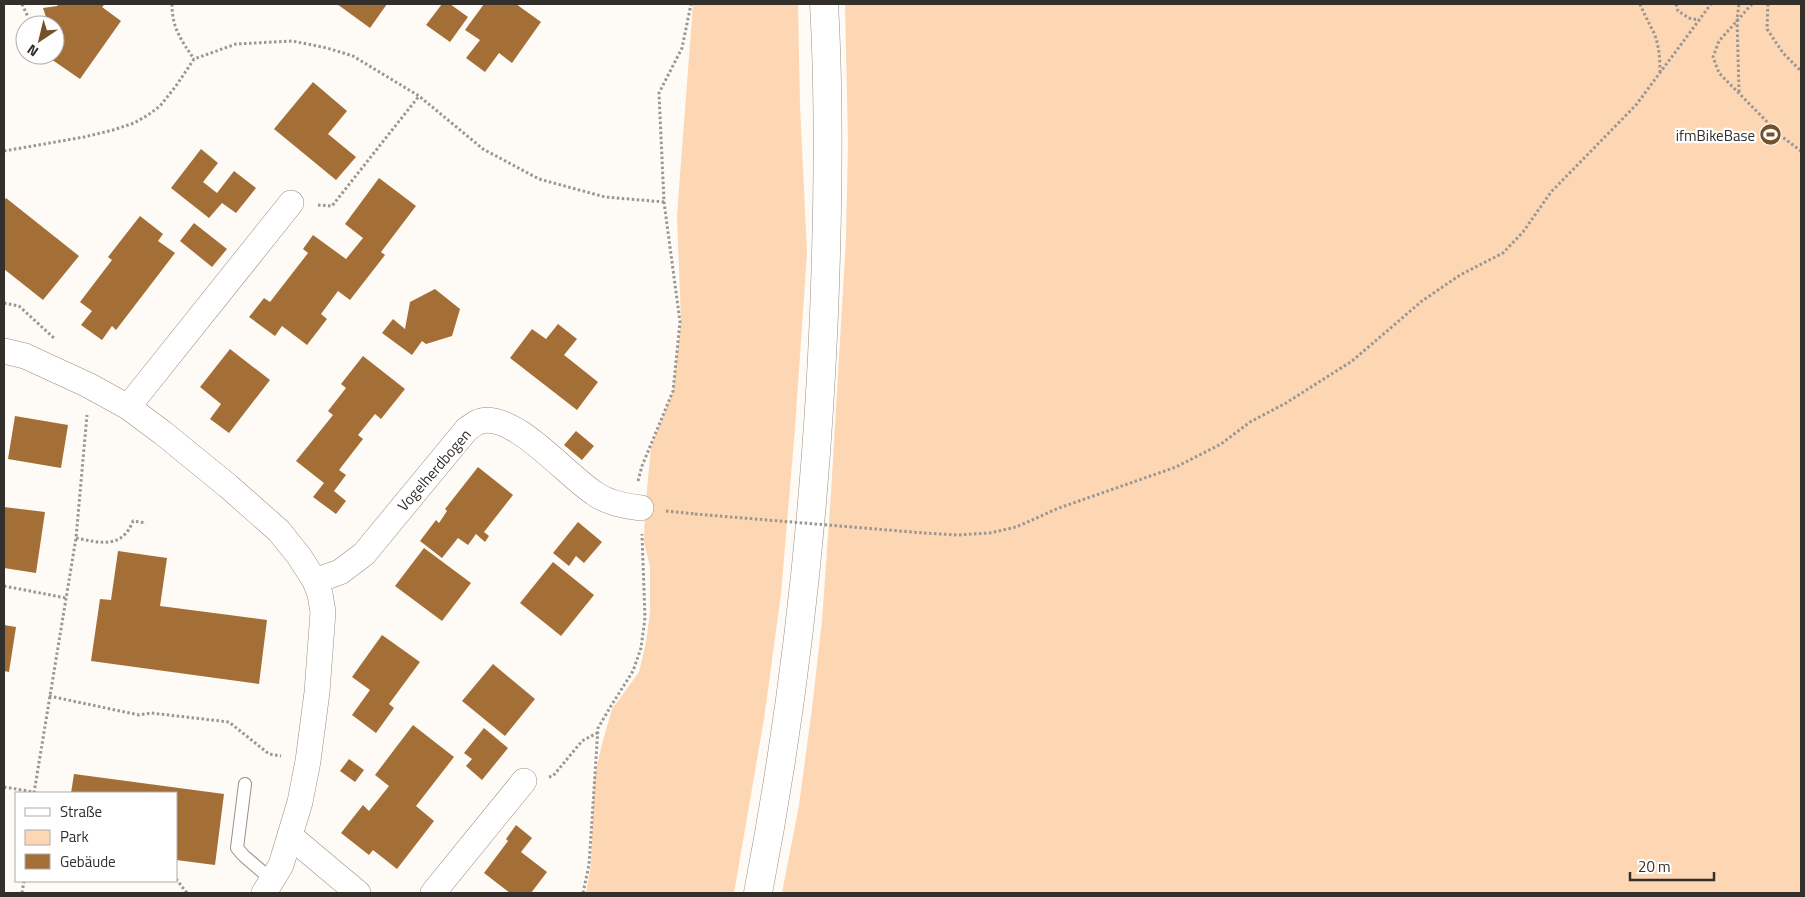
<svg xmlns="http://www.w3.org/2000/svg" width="1805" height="897" font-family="'Titillium Web',sans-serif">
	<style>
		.green { fill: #fdd7b4 }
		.building { fill: #a46f37 }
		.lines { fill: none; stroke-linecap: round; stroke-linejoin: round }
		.service-casing { stroke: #9a8e84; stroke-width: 14 }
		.minor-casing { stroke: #9a8e84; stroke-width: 26 }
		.primary-casing { stroke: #9a8e84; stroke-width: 29 }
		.path { stroke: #9a9691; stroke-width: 3; stroke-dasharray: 2.5 2.5; stroke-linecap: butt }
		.service { stroke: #fff; stroke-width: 12 }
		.minor { stroke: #fff; stroke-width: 25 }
		.primary { stroke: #fff; stroke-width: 28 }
		.path-bridge { stroke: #9a9691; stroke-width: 3; stroke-dasharray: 2.5 2.5; stroke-linecap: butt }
		.labels { text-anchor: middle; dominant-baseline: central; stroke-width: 4.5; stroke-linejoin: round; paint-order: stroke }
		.poi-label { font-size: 15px; fill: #332f2a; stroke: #fff; text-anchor: end }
		.street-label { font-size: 15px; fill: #332f2a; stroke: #fff }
	</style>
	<rect width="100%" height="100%" fill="#fefaf5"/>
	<!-- green -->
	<g class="green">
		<polygon points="693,4 798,4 800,105 807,253 795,428 781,594 764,719 734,893 586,893 591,864 594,779 602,744 612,709 639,672 646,642 650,612 650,567 644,542 645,510 651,447 673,391 681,322 677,215"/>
		<polygon points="845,4 1801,4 1801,893 782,893 799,805 812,708 822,621 831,493 846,239 848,143"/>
	</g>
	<!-- building -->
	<g class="building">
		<polygon points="59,4 105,4 102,7 121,21 80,79 51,59 55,55 55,25 44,25 47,20 43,8 57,6"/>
		<polygon points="337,4 387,4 370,28"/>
		<polygon points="442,4 450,4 468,17 450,42 426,25"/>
		<polygon points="484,4 516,4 541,22 512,63 499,53 485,72 466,58 480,40 465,30"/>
		<polygon points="313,82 347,111 328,134 356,157 336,180 274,129"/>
		<polygon points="201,149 218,163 203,182 217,193 234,171 256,188 236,213 222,203 209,218 171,188"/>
		<polygon points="379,178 416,206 381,252 385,255 350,300 338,291 321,314 327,319 307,345 282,326 275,336 249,317 264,298 270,302 308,253 303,249 313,235 346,259 363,238 345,224"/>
		<polygon points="6,198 79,256 43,300 4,269 4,201"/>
		<polygon points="140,216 163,234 158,241 175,253 116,330 112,326 102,340 81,325 92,311 80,302 112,260 108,257"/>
		<polygon points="194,223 227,249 212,267 180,241"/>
		<polygon points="435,289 460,309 452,336 426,344 422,341 412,355 382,333 393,319 405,329 410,302"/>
		<polygon points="558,324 577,339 564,355 598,382 577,410 510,358 532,329 546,339"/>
		<polygon points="230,349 270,380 229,433 210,419 221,404 200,387"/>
		<polygon points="363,356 405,389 381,419 375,414 358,435 363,439 339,470 346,475 334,491 346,501 336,514 313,497 324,483 296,461 333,415 328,411 346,388 341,384"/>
		<polygon points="15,416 68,425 61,468 8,459"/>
		<polygon points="576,431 594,446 582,460 564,445"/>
		<polygon points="478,467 513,495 484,532 489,536 485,542 476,534 468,545 458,538 442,558 420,541 436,520 439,523 447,511 445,509"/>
		<polygon points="4,507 45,512 36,573 4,568"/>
		<polygon points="578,522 602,542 584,563 576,556 569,566 553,553"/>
		<polygon points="424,548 471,583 442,621 395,586"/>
		<polygon points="118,551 167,558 160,606 267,620 259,684 91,661 100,599 111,600"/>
		<polygon points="553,562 594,595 561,636 520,603"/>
		<polygon points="4,625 16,627 9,672 4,671"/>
		<polygon points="382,635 420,662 389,704 394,708 376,733 352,715 370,690 352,677"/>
		<polygon points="493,664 535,699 505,736 462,701"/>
		<polygon points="413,725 454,757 416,806 434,821 397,869 373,850 369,855 341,833 363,805 369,811 389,786 375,775"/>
		<polygon points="484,728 508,748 482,780 466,766 472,759 464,753"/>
		<polygon points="349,759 364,770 355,782 340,771"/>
		<polygon points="74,774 224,794 215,865 176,860 176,793 71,793"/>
		<polygon points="516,825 532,838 521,852 547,872 531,893 510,893 484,873 508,841 506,839"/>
	</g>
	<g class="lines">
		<defs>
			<polyline id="service" points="245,784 237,848 244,856 272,880"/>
			<g id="minor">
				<polyline points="4,351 25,356 88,385 128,407 163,433 228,486 279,531 299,556 315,581 320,594 323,612 317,692 308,761 300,802 281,865 264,893"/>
				<polyline points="128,407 291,203"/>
				<path d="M 315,581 L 340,572 L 364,554 L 467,429 C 471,427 476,422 481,421 C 515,413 566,475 594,493 C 607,503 625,506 641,508"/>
				<polyline points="290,836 358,893"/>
				<polyline points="433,893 524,781"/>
			</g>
			<path id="primary" d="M 758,893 C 795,702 816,508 824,314 C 828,211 830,107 824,4"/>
		</defs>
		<!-- service casing -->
		<use href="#service" class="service-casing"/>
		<!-- minor casing -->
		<use href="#minor" class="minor-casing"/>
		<!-- primary casing -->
		<use href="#primary" class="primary-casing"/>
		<!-- path -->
		<g class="path">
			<polyline points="22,4 28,17"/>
			<path d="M 172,4 C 172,28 181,40 194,59"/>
			<path d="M 1640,4 C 1644,14 1649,23 1654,33 C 1659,45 1660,58 1660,72"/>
			<polyline points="1676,4 1678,11 1689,18 1699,20"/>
			<polyline points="1752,4 1719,41 1713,57 1719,73 1781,136 1801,151"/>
			<polyline points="1768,4 1767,29 1783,53 1801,71"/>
			<polyline points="1739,92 1737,19 1739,4"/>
			<polyline points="4,151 84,137 113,130 134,123 148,115 160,106 176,86 194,59 236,44 292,41 327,48 353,56 419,96 483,149 539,179 605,197 664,202"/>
			<polyline points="318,205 332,206 419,96"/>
			<polyline points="4,303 19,306 55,339"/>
			<polyline points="638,481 642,466 673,391 680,322 664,202 659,93 682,48 691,4"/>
			<polyline points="666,511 695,514"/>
			<polyline points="924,533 957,535 990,533 1016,527 1059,508 1176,467 1221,444 1250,422 1286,403 1352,361 1422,301 1460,275 1503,253 1523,232 1551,192 1636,105 1711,4"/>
			<path d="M 76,538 C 101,543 122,549 133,521 L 146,523"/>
			<polyline points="4,586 66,598"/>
			<polyline points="49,696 139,715 151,713 229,722 269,754 281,756"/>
			<polyline points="549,777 553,776 582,741 597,733"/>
			<polyline points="4,787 34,792"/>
			<polyline points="34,793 76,538 87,415"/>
			<polyline points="176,879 187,893"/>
			<polyline points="22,893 24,881"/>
			<polyline points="583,893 589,865 598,728 611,706 633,671 641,648 645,618 642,534"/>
		</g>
		<!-- service -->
		<use href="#service" class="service"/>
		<!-- minor -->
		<use href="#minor" class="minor"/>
		<!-- primary -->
		<use href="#primary" class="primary"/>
		<!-- path-bridge -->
		<polyline class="path-bridge" points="695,514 924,533"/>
	</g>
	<!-- icons -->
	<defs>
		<symbol id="stadium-disc" viewBox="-11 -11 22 22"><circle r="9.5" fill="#76522c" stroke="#fff"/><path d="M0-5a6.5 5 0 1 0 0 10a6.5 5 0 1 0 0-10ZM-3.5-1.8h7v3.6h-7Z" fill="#fff"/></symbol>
	</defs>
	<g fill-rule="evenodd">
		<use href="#stadium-disc" x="1758" y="122" width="25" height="25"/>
	</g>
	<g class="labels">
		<!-- poi labels -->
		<g class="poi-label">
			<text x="1755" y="135">ifmBikeBase</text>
		</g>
		<!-- street labels -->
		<g class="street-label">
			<text transform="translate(434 470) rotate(-49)">Vogelherdbogen</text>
		</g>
	</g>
	<!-- border -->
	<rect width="1805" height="897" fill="none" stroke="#332f2a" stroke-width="10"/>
	<!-- legend -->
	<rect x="15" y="792" width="162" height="90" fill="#ffffff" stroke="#adacaa"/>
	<rect x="25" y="808" width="25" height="8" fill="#ffffff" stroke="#adacaa"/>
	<text x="60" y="817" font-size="15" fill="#332f2a">Straße</text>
	<rect x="25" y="830" width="25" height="15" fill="#fdd7b4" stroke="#adacaa"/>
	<text x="60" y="842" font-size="15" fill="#332f2a">Park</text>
	<rect x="25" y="854" width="25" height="15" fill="#a46f37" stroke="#adacaa"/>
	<text x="60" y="867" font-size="15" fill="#332f2a">Gebäude</text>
	<!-- north arrow -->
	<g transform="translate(40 40) rotate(215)"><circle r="24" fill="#ffffff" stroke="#adacaa"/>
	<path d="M0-4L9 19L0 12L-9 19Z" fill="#76522c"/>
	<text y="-8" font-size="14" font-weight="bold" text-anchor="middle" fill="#332f2a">N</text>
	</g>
	<!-- scale -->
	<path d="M1630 872v8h84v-8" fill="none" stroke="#332f2a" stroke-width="2.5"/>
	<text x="1638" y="872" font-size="15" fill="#332f2a" stroke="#ffffff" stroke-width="4" paint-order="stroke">20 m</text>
</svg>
